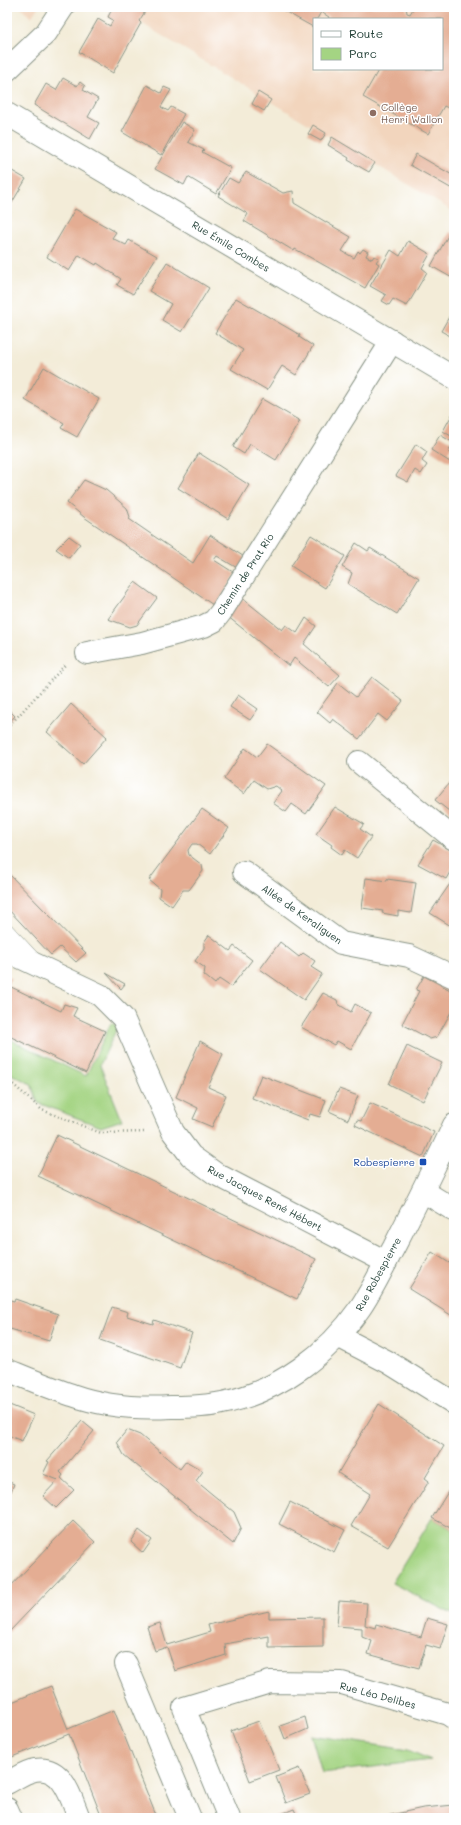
<svg xmlns="http://www.w3.org/2000/svg" width="461" height="1825" font-family="Mali,sans-serif">
	<style>
		.built { fill: #f2d5bd; fill-rule: evenodd }
		.green { fill: #a4d483; stroke: #62885c }
		.building { fill: #e4ad93 }
		.lines { fill: none; stroke-linecap: round; stroke-linejoin: round }
		.service-casing { stroke: #899486; stroke-width: 14 }
		.minor-casing { stroke: #899486; stroke-width: 24 }
		.tertiary-casing { stroke: #899486; stroke-width: 24 }
		.path { stroke: #899486; stroke-width: 2.5; stroke-dasharray: 1 3; stroke-linecap: butt }
		.service { stroke: #fff; stroke-width: 13 }
		.minor { stroke: #fff; stroke-width: 22 }
		.tertiary { stroke: #fff; stroke-width: 22 }
		.education-dot { fill: #8d6e63; stroke: #fff; stroke-width: 1.5 }
		.transit-dot { fill: #1a4fb4; stroke: #fff; stroke-width: 1.5 }
		.labels { text-anchor: middle; dominant-baseline: central; stroke-width: 3; stroke-linejoin: round; paint-order: stroke }
		.education-label { font-size: 10px; fill: #785e54; stroke: #fff; text-anchor: start }
		.street-label { font-size: 10px; fill: #1f3d34; stroke: #fff }
		.transit-label { font-size: 10px; fill: #164399; stroke: #fff; text-anchor: end }
	</style>
	<rect width="100%" height="100%" fill="#fff"/>
	<filter id="ink" filterUnits="userSpaceOnUse"><feTurbulence type="fractalNoise" baseFrequency=".025" numOctaves="2"/><feDisplacementMap in="SourceGraphic" scale="8" xChannelSelector="R" yChannelSelector="G"/><feConvolveMatrix kernelMatrix="1 2 1 2 8 2 1 2 1" color-interpolation-filters="sRGB"/></filter>
	<filter id="wash" filterUnits="userSpaceOnUse"><feTurbulence type="fractalNoise" baseFrequency=".012" numOctaves="4" result="noise"/><feDisplacementMap in="SourceGraphic" scale="16" xChannelSelector="R" yChannelSelector="G"/><feGaussianBlur stdDeviation="0.9" result="paint"/><feColorMatrix in="noise" values="0 0 0 0 0 0 0 0 0 0 0 0 0 0 0 0 0 1.4 0 .05"/><feComposite in="paint" operator="in"/></filter>
	<g filter="url(#wash)">
		<rect width="100%" height="100%" fill="#f3ecd8"/>
		<!-- built -->
		<g class="built">
			<polygon points="21,7 38,7 31,18"/>
			<path d="M 148,7 L 454,7 L 454,212 L 141,23 L 139,21 ZM 314,19 L 442,19 L 442,69 L 314,69 Z"/>
		</g>
		<!-- green -->
		<g class="green">
			<polygon points="111,1023 118,1026 100,1065 122,1120 101,1127 38,1103 31,1084 7,1072 7,1038 86,1076"/>
			<polygon points="432,1518 454,1530 454,1615 392,1583"/>
			<polygon points="311,1735 408,1750 431,1760 322,1773"/>
		</g>
		<g id="blocks">
			<!-- building -->
			<g class="building">
				<polygon points="113,7 148,7 139,21 141,23 113,73 79,52 98,19 110,26 113,20 108,17"/>
				<polygon points="277,7 406,7 407,13 410,14 414,7 454,7 454,111 444,106 428,134 363,97 379,69 442,69 442,19 328,19 329,17 321,12 317,19 314,19 313,27"/>
				<polygon points="63,78 77,86 80,82 85,86 83,90 98,99 88,117 99,123 90,139 34,105 46,84 56,90"/>
				<polygon points="147,85 161,93 164,87 171,90 161,107 168,111 171,107 184,114 161,155 122,132"/>
				<polygon points="258,92 271,100 264,111 252,104"/>
				<polygon points="182,122 195,130 188,142 204,150 202,152 231,168 216,194 188,177 184,185 155,169"/>
				<polygon points="313,125 326,133 321,141 308,134"/>
				<polygon points="332,137 375,163 369,172 348,160 349,158 328,145"/>
				<polygon points="416,154 454,176 454,190 410,165"/>
				<polygon points="7,168 26,179 7,211"/>
				<polygon points="246,172 283,193 293,191 294,203 351,237 342,251 354,258 358,251 360,253 363,249 368,252 366,256 372,259 374,256 379,258 376,262 379,264 365,288 295,249 294,251 244,221 248,214 218,196 229,178 238,183"/>
				<polygon points="75,209 116,232 112,238 126,245 129,240 157,256 133,294 117,285 121,279 97,263 96,265 79,255 69,271 47,257"/>
				<polygon points="450,232 454,235 454,279 431,266"/>
				<polygon points="408,241 430,254 422,268 427,272 407,306 393,299 389,305 382,301 386,295 370,286 391,250 400,256"/>
				<polygon points="167,262 209,288 182,332 162,320 171,304 149,291"/>
				<polygon points="236,298 300,335 299,337 313,346 296,375 282,366 267,390 231,369 243,350 215,333"/>
				<polygon points="454,308 454,338 441,331"/>
				<polygon points="44,367 99,399 77,437 61,428 64,423 25,400"/>
				<polygon points="262,399 300,421 276,460 250,444 244,454 233,447"/>
				<polygon points="454,411 454,438 443,431"/>
				<polygon points="440,435 454,443 448,452 454,455 450,462 431,450"/>
				<polygon points="416,444 427,452 422,461 427,465 421,474 415,470 408,482 396,476"/>
				<polygon points="199,453 249,485 228,519 178,488"/>
				<polygon points="84,480 106,490 127,508 130,517 129,519 193,563 210,535 246,558 239,569 217,556 214,560 236,574 216,607 84,517 67,503"/>
				<polygon points="311,535 345,556 325,588 291,566"/>
				<polygon points="69,536 80,544 69,558 56,549"/>
				<polygon points="356,543 368,551 370,548 419,578 397,614 348,584 352,573 342,567"/>
				<polygon points="135,582 157,598 137,625 130,627 108,619"/>
				<polygon points="242,598 282,630 286,625 297,633 306,618 316,626 304,644 340,675 329,687 294,658 289,666 227,616"/>
				<polygon points="372,677 403,701 387,721 378,714 359,739 333,719 330,723 317,712 338,683 356,697"/>
				<polygon points="238,695 258,709 250,720 230,707"/>
				<polygon points="71,704 107,737 83,764 47,732"/>
				<polygon points="7,708 15,716 7,725"/>
				<polygon points="267,744 326,786 306,814 292,804 286,812 273,803 282,791 276,786 267,789 254,780 244,794 224,779 245,748 257,757"/>
				<polygon points="454,777 454,815 435,800"/>
				<polygon points="335,807 364,824 360,829 371,837 357,858 345,850 342,855 331,847 332,845 316,834"/>
				<polygon points="202,809 229,828 210,854 197,844 192,844 188,850 189,855 202,865 203,871 189,890 183,890 172,906 159,897 160,889 149,880"/>
				<polygon points="433,840 454,852 454,865 446,879 418,864"/>
				<polygon points="7,872 86,953 76,962 60,947 51,955 7,908"/>
				<polygon points="366,878 387,881 387,879 416,883 411,913 398,911 398,916 382,913 383,911 362,908"/>
				<polygon points="454,878 454,921 451,926 430,913"/>
				<polygon points="209,935 230,951 234,946 252,960 231,987 219,979 215,984 204,975 205,968 195,961 204,948 204,942"/>
				<polygon points="280,942 299,957 303,953 315,961 311,967 322,974 304,1000 260,969"/>
				<polygon points="106,973 125,984 121,989 119,987"/>
				<polygon points="7,976 11,978 7,985 61,1011 64,1004 77,1008 73,1016 105,1031 86,1073 7,1035"/>
				<polygon points="424,976 454,992 454,1013 451,1012 437,1037 430,1039 402,1024 419,991 416,990"/>
				<polygon points="323,993 337,1000 338,1004 351,1012 355,1004 371,1013 351,1049 337,1041 334,1045 301,1027"/>
				<polygon points="200,1041 223,1054 208,1087 226,1095 212,1127 193,1119 198,1108 176,1097"/>
				<polygon points="407,1046 442,1063 423,1101 389,1084"/>
				<polygon points="261,1075 326,1100 320,1117 310,1114 308,1120 252,1098"/>
				<polygon points="339,1089 358,1096 348,1120 329,1111"/>
				<polygon points="370,1103 434,1132 423,1157 355,1125 357,1120 361,1121"/>
				<polygon points="57,1135 316,1259 297,1299 38,1176"/>
				<polygon points="432,1252 454,1266 454,1317 409,1289"/>
				<polygon points="7,1299 14,1301 15,1299 58,1314 49,1341 7,1328"/>
				<polygon points="112,1307 128,1312 127,1316 153,1324 154,1320 192,1333 180,1368 100,1340"/>
				<polygon points="7,1404 34,1415 22,1441 7,1435"/>
				<polygon points="379,1404 444,1446 425,1478 429,1481 388,1547 351,1526 370,1494 338,1473"/>
				<polygon points="82,1421 94,1431 60,1472 63,1475 61,1478 74,1490 56,1508 43,1496 58,1480 43,1474 49,1462 47,1461"/>
				<polygon points="127,1430 140,1435 180,1469 186,1461 203,1471 196,1481 234,1512 241,1528 233,1544 124,1455 117,1442"/>
				<polygon points="7,1481 14,1484 7,1501"/>
				<polygon points="454,1482 454,1530 432,1518"/>
				<polygon points="290,1502 345,1530 334,1552 279,1524"/>
				<polygon points="73,1521 95,1542 9,1632 7,1630 7,1590"/>
				<polygon points="139,1530 152,1540 143,1553 131,1542"/>
				<polygon points="339,1601 367,1603 365,1625 375,1628 376,1624 421,1637 427,1618 448,1624 440,1649 426,1645 419,1668 368,1654 372,1641 362,1637 362,1628 337,1626"/>
				<polygon points="269,1611 269,1618 323,1617 323,1647 269,1648 269,1636 225,1644 226,1655 175,1671 167,1647 155,1651 147,1627 160,1623 167,1645 210,1632 208,1625"/>
				<polygon points="51,1686 68,1729 114,1710 157,1818 102,1818 69,1734 7,1759 7,1704"/>
				<polygon points="305,1717 308,1729 285,1739 280,1726"/>
				<polygon points="259,1721 279,1770 250,1781 231,1731"/>
				<polygon points="299,1768 310,1794 286,1803 276,1777"/>
				<polygon points="454,1805 454,1818 377,1818 423,1808"/>
				<polygon points="294,1809 298,1818 271,1818"/>
			</g>
		</g>
	</g>
	<g filter="url(#ink)">
		<use href="#blocks" fill-opacity="0" stroke="#899486" stroke-width="1"/>
		<g class="lines">
			<defs>
				<polyline id="service" points="7,930 33,958"/>
				<g id="minor">
					<polyline points="7,70 46,33 63,7"/>
					<polyline points="7,114 454,378"/>
					<polyline points="87,653 142,643 204,626 214,621 221,612 392,341"/>
					<polyline points="359,762 454,839"/>
					<polyline points="244,872 341,943 409,956 454,977"/>
					<polyline points="7,951 100,995 123,1018 173,1132 191,1156 216,1174 386,1262"/>
					<polyline points="423,1191 454,1210"/>
					<polyline points="338,1336 388,1362 454,1403"/>
					<polyline points="126,1664 190,1818"/>
					<path d="M 7,1783 C 15,1779 26,1771 35,1770 C 63,1765 71,1798 79,1818"/>
					<polyline points="7,1809 11,1818"/>
					<polyline points="229,1818 184,1708 270,1682 342,1683 448,1714 454,1718"/>
				</g>
				<path id="tertiary" d="M 7,1370 C 29,1379 50,1388 72,1395 C 103,1406 138,1409 171,1407 C 187,1407 205,1407 222,1403 C 278,1392 328,1354 360,1308 C 373,1289 383,1267 394,1247 C 415,1206 435,1166 454,1125"/>
			</defs>
			<!-- service casing -->
			<use href="#service" class="service-casing"/>
			<!-- minor casing -->
			<use href="#minor" class="minor-casing"/>
			<!-- tertiary casing -->
			<use href="#tertiary" class="tertiary-casing"/>
			<!-- path -->
			<g class="path">
				<polyline points="7,728 65,665"/>
				<polyline points="7,1079 42,1110 101,1133 146,1132"/>
			</g>
			<!-- service -->
			<use href="#service" class="service"/>
			<!-- minor -->
			<use href="#minor" class="minor"/>
			<!-- tertiary -->
			<use href="#tertiary" class="tertiary"/>
		</g>
	</g>
	<!-- markers -->
	<circle class="education-dot" cx="373" cy="113" r="4"/>
	<rect class="transit-dot" x="419" y="1158" width="8" height="8" rx="2"/>
	<g class="labels">
		<!-- education labels -->
		<g class="education-label">
			<text x="381" y="107">Collège<tspan x="381" dy="12">Henri Wallon</tspan></text>
		</g>
		<!-- street labels -->
		<g class="street-label">
			<text transform="translate(231 246) rotate(31)">Rue Émile Combes</text>
			<text transform="translate(245 574) rotate(-57)">Chemin de Prat Rio</text>
			<text transform="translate(302 914) rotate(35)">Allée de Keraliguen</text>
			<text transform="translate(265 1198) rotate(28)">Rue Jacques René Hébert</text>
			<text transform="translate(378 1274) rotate(-61)">Rue Robespierre</text>
			<text transform="translate(378 1695) rotate(15)">Rue Léo Delibes</text>
		</g>
		<!-- transit labels -->
		<g class="transit-label">
			<text x="415" y="1162">Robespierre</text>
		</g>
	</g>
	<!-- margin -->
	<rect width="461" height="1825" fill="none" stroke="#fff" stroke-width="24"/>
	<!-- legend -->
	<rect x="313" y="18" width="130" height="52" fill="#ffffff" stroke="#a5b1ae"/>
	<rect x="321" y="31" width="20" height="6" fill="#ffffff" stroke="#a5b1ae"/>
	<text x="349" y="38" font-size="12" fill="#1f3d34">Route</text>
	<rect x="321" y="48" width="20" height="12" fill="#a4d483" stroke="#a5b1ae"/>
	<text x="349" y="58" font-size="12" fill="#1f3d34">Parc</text>
</svg>
